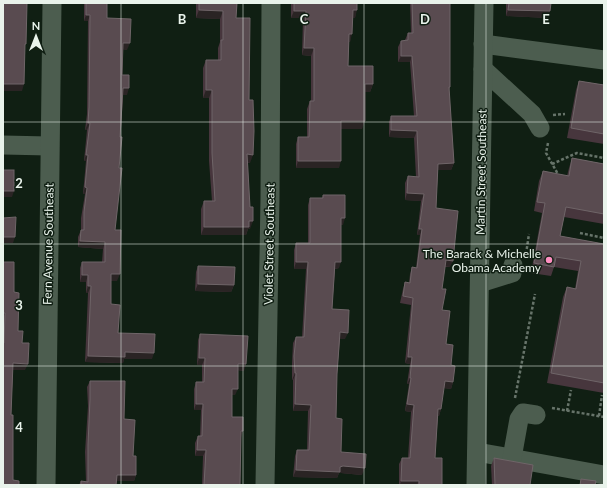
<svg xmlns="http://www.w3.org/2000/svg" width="607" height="488" font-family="Lato,sans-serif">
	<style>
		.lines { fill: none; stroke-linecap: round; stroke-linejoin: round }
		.path { stroke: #67746a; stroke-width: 2.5; stroke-dasharray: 3 2; stroke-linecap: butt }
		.minor { stroke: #4c5d4f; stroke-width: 19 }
		.wall { fill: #47363d }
		.shaded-wall { fill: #2a2424 }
		.building { fill: #594b50; stroke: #6f6568 }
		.grid { fill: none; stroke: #e9f3eb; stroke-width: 1; stroke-opacity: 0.55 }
		.poi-dot { fill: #fd8ec0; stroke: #101f13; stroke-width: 1.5 }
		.labels { text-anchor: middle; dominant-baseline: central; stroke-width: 3; stroke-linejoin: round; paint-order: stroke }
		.street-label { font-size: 12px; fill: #e9f3eb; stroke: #101f13 }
		.poi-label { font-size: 12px; fill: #e9f3eb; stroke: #101f13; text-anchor: end }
		.grid-label { font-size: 13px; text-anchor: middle; font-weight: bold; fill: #e9f3eb; stroke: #101f13; stroke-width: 3; stroke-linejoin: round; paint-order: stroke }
	</style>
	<rect width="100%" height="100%" fill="#101f13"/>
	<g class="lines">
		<!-- path -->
		<g class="path">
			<polyline points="553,115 565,114"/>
			<polyline points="548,143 546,153 559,176"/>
			<polyline points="552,164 577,153 604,158"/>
			<polyline points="580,233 604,238"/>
			<polyline points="526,254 529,234"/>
			<polyline points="515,398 535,294"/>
			<polyline points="552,408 604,417"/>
			<polyline points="567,411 571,390"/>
			<polyline points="599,416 602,395"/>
		</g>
		<!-- minor -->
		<g class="minor">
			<polyline points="483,44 604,60"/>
			<polyline points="483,69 532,114 540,128"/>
			<polyline points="3,145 49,146"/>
			<polyline points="480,283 512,273 513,265"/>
			<polyline points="477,452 604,475"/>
			<polyline points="512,458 519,419 523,413 536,415"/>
			<polyline points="46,485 52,3"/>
			<polyline points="265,485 270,198 271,3"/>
			<polyline points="476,485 484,3"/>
		</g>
	</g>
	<!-- wall -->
	<g class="wall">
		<polygon points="84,3 107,3 107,18 127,50 123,49 122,75 127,95 123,95 115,230 117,281 111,281 111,304 118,333 152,359 124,359 123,363 85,362 88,293 86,293 86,282 80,282 80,268 82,262 102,262 103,249 78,247 78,237 81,230 81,218 85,194 83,194 86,161 84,161 87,130 85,130 87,114 88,21 84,21"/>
		<polygon points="196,3 237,3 236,18 249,100 250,163 248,163 250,229 248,229 246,235 201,235 201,209 204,201 212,201 209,161 209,98 203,98 203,68 206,60 218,60 218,48 220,42 220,19 196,18"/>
		<polygon points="291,3 357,3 355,18 353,18 350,42 349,42 348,66 373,84 370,92 365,92 362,129 341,129 339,168 296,168 296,144 298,137 307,137 307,109 310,101 311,101 311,56 302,55 303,18 291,18"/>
		<polygon points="410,3 450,3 450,87 449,90 454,163 451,170 438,170 436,208 450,267 445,267 442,289 442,310 446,344 451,365 453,382 451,389 444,388 441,409 439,416 438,416 435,458 442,485 399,485 399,464 402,458 408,458 411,412 405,411 409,384 407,384 410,364 405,363 411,305 400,303 403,289 405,282 409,283 410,274 412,267 416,268 420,235 417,235 421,201 405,200 405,183 408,176 416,177 414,138 389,137 389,122 391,116 414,116 410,62 398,62 398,47 401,41 405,40 408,33 411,33"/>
		<polygon points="506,3 551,3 548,18 506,16"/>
		<polygon points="579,81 604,85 604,144 567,138 576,90"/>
		<polygon points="572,158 604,164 604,224 564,217 560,236 604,244 604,393 547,383 563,297 567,287 575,289 578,271 554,267 551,276 531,273 542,213 534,211 539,181 543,171 567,176 569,168"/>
		<polygon points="323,195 343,225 341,225 339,268 335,269 332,309 345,339 340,339 337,374 336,418 341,452 362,475 341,473 339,473 337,478 293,477 295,456 297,450 307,450 308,411 293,411 293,380 292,380 292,363 293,343 296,337 302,337 306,269 294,269 294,250 296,243 308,243 308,205 310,198 322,198"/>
		<polygon points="3,262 14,292 18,331 22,343 25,370 13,370 11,415 13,480 3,485"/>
		<polygon points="198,266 234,285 231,292 195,291 196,272"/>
		<polygon points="200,334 244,371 238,370 235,395 232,395 232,417 241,438 240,485 202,485 203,456 195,456 195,443 198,436 200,436 201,410 194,410 194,389 196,382 202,382 202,365 197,365 198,340"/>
		<polygon points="90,381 124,419 136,475 134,481 117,481 116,485 79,485 81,481 86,482 85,452 88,406 87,387"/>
		<polygon points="494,458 530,485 492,485 491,466"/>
	</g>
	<!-- shaded-wall -->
	<g class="shaded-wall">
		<polygon points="199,10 223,11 220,19 196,18"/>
		<polygon points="353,10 357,10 355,18 351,18"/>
		<polygon points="508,10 550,11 548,18 506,16"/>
		<polygon points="294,11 306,11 303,18 291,18"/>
		<polygon points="86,15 90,15 88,21 84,21"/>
		<polygon points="349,34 352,34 350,42 346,41"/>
		<polygon points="123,43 130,43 127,50 120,49"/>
		<polygon points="304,48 314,48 311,56 302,55"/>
		<polygon points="401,56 412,56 410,62 398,62"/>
		<polygon points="3,84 24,84 22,91 3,91"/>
		<polygon points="365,84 373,84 370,92 363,92"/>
		<polygon points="123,88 129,88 127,95 121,95"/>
		<polygon points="206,90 212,90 209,98 203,98"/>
		<polygon points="341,121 365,121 362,129 339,129"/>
		<polygon points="88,123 90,123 87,130 85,130"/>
		<polygon points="391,130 417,131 414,138 389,137"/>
		<polygon points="247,154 253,155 250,163 245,162"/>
		<polygon points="86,155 88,155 86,161 84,161"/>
		<polygon points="298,161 341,161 339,168 296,168"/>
		<polygon points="454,163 451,170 436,170 438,164"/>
		<polygon points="85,187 87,188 85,194 83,194"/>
		<polygon points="3,191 14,191 12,197 3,197"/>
		<polygon points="407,193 424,194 421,201 405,200"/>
		<polygon points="341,218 345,218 343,225 339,225"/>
		<polygon points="249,221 253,221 250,229 248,229 246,235 201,235 204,227"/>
		<polygon points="419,229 422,229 420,235 417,235"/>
		<polygon points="3,237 15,237 13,243 3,243"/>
		<polygon points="80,241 105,242 103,249 78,247"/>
		<polygon points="446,260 453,261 450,267 443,266"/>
		<polygon points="296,262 308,262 306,269 294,269"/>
		<polygon points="335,262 341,262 339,268 333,269"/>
		<polygon points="111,274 120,274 117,281 109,281"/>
		<polygon points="82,275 88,275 86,282 80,282"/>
		<polygon points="198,284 234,285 231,292 195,291"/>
		<polygon points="88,286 91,286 88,293 86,293"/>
		<polygon points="3,313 5,313 3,319"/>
		<polygon points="340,332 348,333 345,339 338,339"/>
		<polygon points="125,352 154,353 152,359 124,359 123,363 85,362 88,356"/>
		<polygon points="408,357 412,357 410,364 405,363"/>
		<polygon points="199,358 205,358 202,365 197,365"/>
		<polygon points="13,363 28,364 25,370 10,370"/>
		<polygon points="238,364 246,364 244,371 235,370"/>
		<polygon points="295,373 296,373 293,380 292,380"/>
		<polygon points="410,378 411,378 409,384 407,384"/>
		<polygon points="445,381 453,382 451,389 443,388"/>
		<polygon points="232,389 238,389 235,395 230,395"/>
		<polygon points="196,404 203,404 201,410 194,410"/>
		<polygon points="295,404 311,405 308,411 293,411"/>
		<polygon points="407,404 414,405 411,412 405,411"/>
		<polygon points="438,409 441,409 439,416 436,415"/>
		<polygon points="241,431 243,431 241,438"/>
		<polygon points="197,450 206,450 203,456 195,456"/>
		<polygon points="343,466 365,468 362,475 341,473 339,473 337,478 293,477 296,470"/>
		<polygon points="117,475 136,475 134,481 114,481"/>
		<polygon points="401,481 419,481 417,485 400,485"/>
	</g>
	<!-- building -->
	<g class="building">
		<polygon points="3,3 27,3 26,44 25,44 24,84 3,84"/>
		<polygon points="86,3 107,3 107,18 131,19 130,43 123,43 122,75 129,75 129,88 123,88 120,137 122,137 119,168 122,168 115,230 121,230 120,274 111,274 111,304 120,305 118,333 155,334 154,353 125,352 125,357 88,356 91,286 88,286 88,275 82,275 82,262 105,262 105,242 80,241 81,230 84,230 84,212 87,188 85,187 88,155 86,155 90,123 88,123 89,107 90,15 86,15"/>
		<polygon points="199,3 237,3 236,18 250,18 249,100 253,100 254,131 253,155 247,154 250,207 253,207 253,221 249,221 249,227 204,227 204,201 215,201 212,153 212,90 206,90 206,60 221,60 221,40 223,40 223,11 199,10"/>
		<polygon points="294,3 357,3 357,10 353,10 352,34 349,34 348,66 373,66 373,84 365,84 365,121 341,121 341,161 298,161 298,137 309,137 310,101 314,101 314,48 304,48 306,11 294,11"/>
		<polygon points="412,3 450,3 450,87 449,87 454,163 438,164 436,208 458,211 453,261 446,260 442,289 446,289 442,310 450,311 446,344 453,345 451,365 455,366 453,382 445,381 441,409 438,409 435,458 442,458 442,485 419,485 419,481 401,481 402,458 410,458 414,405 407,404 411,378 410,378 412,357 408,357 413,298 403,296 405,282 410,283 412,267 417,268 422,229 419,229 424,194 407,193 408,176 419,177 417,131 391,130 391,116 417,116 412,56 401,56 401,41 408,40 408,33 413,33"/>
		<polygon points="509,3 551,3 550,11 508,10"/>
		<polygon points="579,81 604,85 604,134 571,128"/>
		<polygon points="572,158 604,164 604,214 566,207 560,236 604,244 604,383 551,373 567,287 576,289 581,261 556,257 554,267 534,263 545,203 537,202 543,171 569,176"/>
		<rect x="3" y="170" width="11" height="21"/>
		<polygon points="323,195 345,195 345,218 341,218 341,262 335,262 332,309 349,310 348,333 340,332 337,374 336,418 342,419 341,452 366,454 365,468 343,466 340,467 340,472 296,470 297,450 309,450 311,405 295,404 296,373 295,373 294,356 296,337 304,337 308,262 296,262 296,243 310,243 310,198 323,198"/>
		<polygon points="16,217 15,237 3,237 3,218"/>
		<polygon points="3,262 14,262 14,292 19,293 18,331 23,331 22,343 29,343 28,364 13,363 11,415 13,415 13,480 19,481 19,485 3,485 3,343 4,343 5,313 3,313"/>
		<polygon points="198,266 235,267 234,285 198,284"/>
		<polygon points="200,334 248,336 246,364 238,364 238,389 232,389 232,417 243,417 243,431 241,431 240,485 204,485 206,450 197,450 198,436 202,436 203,404 196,404 196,382 204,382 205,358 199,358"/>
		<polygon points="90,381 125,381 124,419 135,420 133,456 136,456 136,475 117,475 116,485 81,485 81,481 88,482 88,445 90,399"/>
		<polygon points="494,458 533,465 530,485 495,485"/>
		<polygon points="581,479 596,481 595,485 580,485"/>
	</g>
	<!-- grid -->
	<path class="grid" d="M 121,3 L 121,485M 243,3 L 243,485M 364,3 L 364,485M 486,3 L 486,485M 3,122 L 604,122M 3,244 L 604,244M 3,366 L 604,366"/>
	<!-- markers -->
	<circle class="poi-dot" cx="549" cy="260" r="4"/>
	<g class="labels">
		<!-- street labels -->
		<g class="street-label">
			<text transform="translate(481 172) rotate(-89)">Martin Street Southeast</text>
			<text transform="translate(48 244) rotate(-89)">Fern Avenue Southeast</text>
			<text transform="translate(269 244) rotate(-89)">Violet Street Southeast</text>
		</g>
		<!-- poi labels -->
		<g class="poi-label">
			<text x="541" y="253">The Barack &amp; Michelle<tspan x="541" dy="14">Obama Academy</tspan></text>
		</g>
	</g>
	<g class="grid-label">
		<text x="182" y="24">B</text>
		<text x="304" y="24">C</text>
		<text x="425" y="24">D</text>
		<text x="546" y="24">E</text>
		<text x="19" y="188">2</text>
		<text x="19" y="310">3</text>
		<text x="19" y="432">4</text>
	</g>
	<!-- border -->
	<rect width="607" height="488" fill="none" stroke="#e9f3eb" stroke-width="8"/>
	<!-- north arrow -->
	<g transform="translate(36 36)" stroke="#101f13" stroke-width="3" paint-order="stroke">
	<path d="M0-3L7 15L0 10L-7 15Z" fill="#e9f3eb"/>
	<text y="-6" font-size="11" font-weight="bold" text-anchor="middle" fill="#e9f3eb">N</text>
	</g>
</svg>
